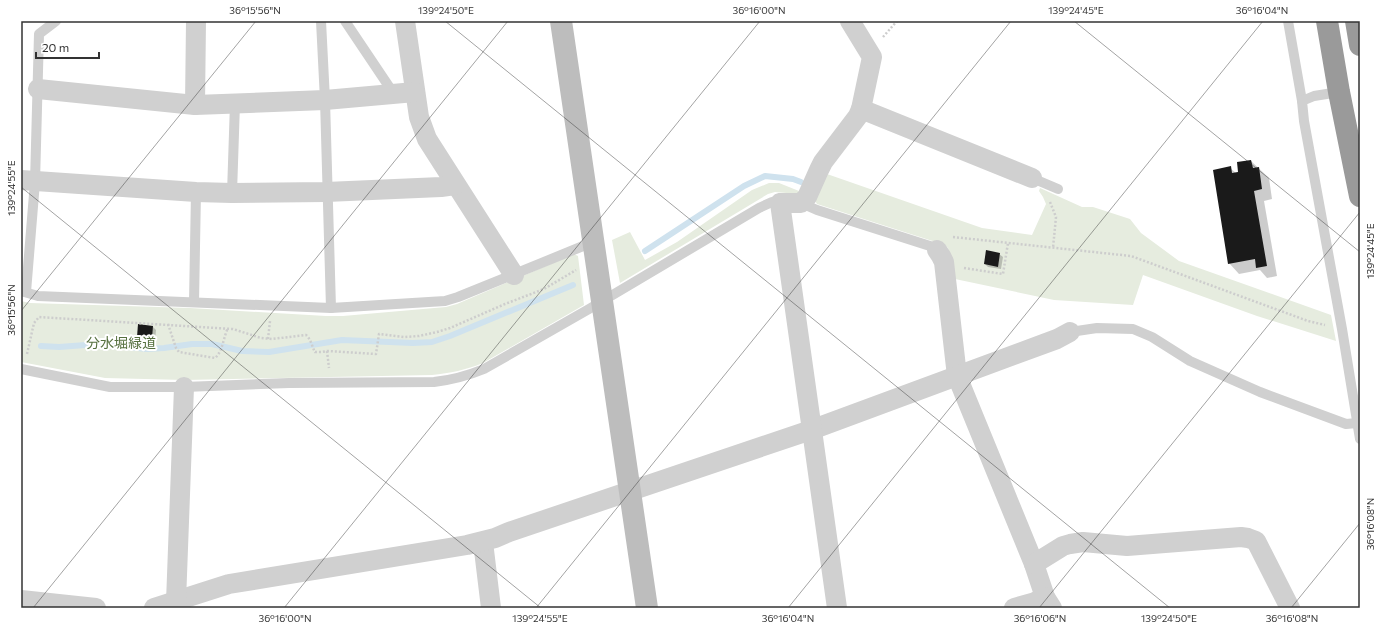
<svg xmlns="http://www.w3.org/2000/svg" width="1381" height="629" font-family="Commissioner,'Noto Sans JP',sans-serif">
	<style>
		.green { fill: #e6ecdf }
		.shadow { fill: #0003 }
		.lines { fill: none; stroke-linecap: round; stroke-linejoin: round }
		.stream { stroke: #cfe2ee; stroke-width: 6 }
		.building { fill: #1a1a1a }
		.path { stroke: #cdcdcd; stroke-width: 2.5; stroke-dasharray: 2 2; stroke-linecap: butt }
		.lane { stroke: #d0d0d0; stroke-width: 10 }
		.street { stroke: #d0d0d0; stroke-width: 20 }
		.secondary { stroke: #bdbdbd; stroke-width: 22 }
		.highway { stroke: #9a9a9a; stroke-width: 22 }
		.ticks { fill: none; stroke: #333; stroke-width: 1; stroke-opacity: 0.45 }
		.labels { text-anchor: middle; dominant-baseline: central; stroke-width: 4; stroke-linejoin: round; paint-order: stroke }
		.park-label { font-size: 14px; fill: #56703f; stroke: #fff }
		.neatline { fill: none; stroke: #333; stroke-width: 1.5 }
		.ticks-label { font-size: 10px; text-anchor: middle; fill: #333 }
	</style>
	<rect width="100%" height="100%" fill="#fff"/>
	<!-- green -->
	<g class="green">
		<polygon points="827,174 982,228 1032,235 1046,204 1043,197 1039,191 1040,188 1082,207 1093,207 1130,219 1141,233 1179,261 1331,315 1336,341 1257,316 1143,275 1133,305 1054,300 955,279 948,248 945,245 817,204 814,199"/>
		<polygon points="769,183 779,183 799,191 798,194 775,192 768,194 620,283 612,240 630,232 645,260 677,242 752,190"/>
		<path d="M 574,254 L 578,256 L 584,305 L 483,363 C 466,370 450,373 432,375 L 185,380 L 105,378 L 21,362 L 21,301 L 30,303 L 190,308 L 326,316 L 343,316 L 446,307 L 457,304 Z"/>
	</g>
	<!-- shadow -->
	<g class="shadow">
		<polygon points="1251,161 1269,178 1272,199 1264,201 1277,276 1267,278 1260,270 1239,274 1229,263 1230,168 1236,173 1239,172"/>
		<polygon points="999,254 1003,257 1001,269 988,267 985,264"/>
		<polygon points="153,327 156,330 155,341 142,340 138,337"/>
	</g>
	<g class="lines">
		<!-- stream -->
		<g class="stream">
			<polyline points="645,251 744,186 765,176 793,179 801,182"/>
			<polyline points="41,346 59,347 99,344 147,349 164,348 192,344 212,344 242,351 269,352 342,340 413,343 432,342 450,336 573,285"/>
		</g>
	</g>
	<!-- building -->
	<g class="building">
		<polygon points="1251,160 1253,168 1259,167 1262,189 1254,191 1267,266 1256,268 1255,259 1228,264 1213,170 1231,166 1232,173 1238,172 1237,162"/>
		<polygon points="986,250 1000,253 998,267 984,264"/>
		<polygon points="138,324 153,326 152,338 137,337"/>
	</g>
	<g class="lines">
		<!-- path -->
		<g class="path">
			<polyline points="883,37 897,21"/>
			<polyline points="1050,202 1056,217 1053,248"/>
			<polyline points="953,237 1131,256 1308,321 1325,325"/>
			<polyline points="964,268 1003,274 1008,243"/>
			<path d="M 168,324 L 176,348 L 179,352 L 215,358 C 223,351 223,338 228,328"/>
			<polyline points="268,339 270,321"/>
			<polyline points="327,351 329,368"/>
			<path d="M 27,354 L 34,323 L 39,317 L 233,329 L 261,338 L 272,339 L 306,335 C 311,339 312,347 315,352 L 322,352 L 327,351 L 376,354 L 379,334 L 404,337 L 419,336 L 437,332 L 450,328 L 505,304 L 544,289 L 576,270"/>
		</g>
		<!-- lane -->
		<g class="lane">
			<polyline points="321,21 325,100 331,308"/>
			<polyline points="345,21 394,94"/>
			<polyline points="1288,21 1302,101"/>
			<polyline points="1339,92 1314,96 1302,101 1304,121 1342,329 1360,439"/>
			<polyline points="1032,178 1058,189"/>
			<polyline points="232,193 235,103"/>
			<polyline points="801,203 817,210 930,246 937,250"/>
			<polyline points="21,291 38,296 331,308 445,301 458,297 593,242"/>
			<polyline points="26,292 35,182 39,34 56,21"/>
			<polyline points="194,302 196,192"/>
			<polyline points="1070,332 1097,328 1133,329 1152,337 1190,361 1260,392 1346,424 1357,423"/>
			<path d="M 21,369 L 110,387 L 184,387 L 289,383 L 434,382 C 452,380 467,376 484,369 L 589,309 L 759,208 L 772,202 L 780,203"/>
		</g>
		<!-- street -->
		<g class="street">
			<polyline points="405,21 419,117 427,139 514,275"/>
			<polyline points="38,89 195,105 325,100 415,92"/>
			<polyline points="195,105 196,21"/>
			<polyline points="861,109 1032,178"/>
			<polyline points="21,180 196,192 232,193 326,192 441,187 455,185"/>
			<polyline points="937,250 941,256 944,262 957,376 1034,564 1045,597 1052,608"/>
			<polyline points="483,542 491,608"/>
			<polyline points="1034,564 1063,546 1070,544 1083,542 1127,546 1241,537 1248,538 1256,541 1290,608"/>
			<polyline points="21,600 96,608"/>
			<polyline points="154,608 229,584 467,545 495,538 509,532 811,430 1057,339 1070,332"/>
			<polyline points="177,608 176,602 184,387"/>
			<polyline points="837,608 780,203 801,203 807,197 819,170 823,162 858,116 861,109 872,57 850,21"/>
			<polyline points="1014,608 1035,602 1045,597"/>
		</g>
		<!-- secondary -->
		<polyline class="secondary" points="561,21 647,608"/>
		<!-- highway -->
		<g class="highway">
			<polyline points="1327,21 1339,92 1360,196"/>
			<polyline points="1356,21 1360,45"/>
		</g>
	</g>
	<!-- ticks -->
	<path class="ticks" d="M 445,21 L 1170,608M 1074,21 L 1360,252M 21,187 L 541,608M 21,311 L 256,21M 33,608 L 508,21M 284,608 L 760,21M 536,608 L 1011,21M 788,608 L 1263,21M 1039,608 L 1360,212M 1291,608 L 1360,523"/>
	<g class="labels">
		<!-- park labels -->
		<g class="park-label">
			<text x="121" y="342">分水堀緑道</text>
		</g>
	</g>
	<!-- border -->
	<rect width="1381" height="629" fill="none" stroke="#ffffff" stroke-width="44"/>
	<!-- scale -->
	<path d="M36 52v6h63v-6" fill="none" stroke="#333333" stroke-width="2"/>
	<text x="42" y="52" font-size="12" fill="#333333" stroke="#ffffff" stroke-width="3" paint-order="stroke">20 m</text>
	<rect x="22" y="22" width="1337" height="585" class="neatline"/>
	<g class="ticks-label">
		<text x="255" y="14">36°15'56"N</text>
		<text x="446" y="14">139°24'50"E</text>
		<text x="759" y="14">36°16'00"N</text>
		<text x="1076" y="14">139°24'45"E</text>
		<text x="1262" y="14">36°16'04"N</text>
		<text transform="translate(11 188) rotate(-90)" y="4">139°24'55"E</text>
		<text transform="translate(1370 251) rotate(-90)" y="4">139°24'45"E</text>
		<text transform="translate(11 310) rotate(-90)" y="4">36°15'56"N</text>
		<text transform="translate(1370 524) rotate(-90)" y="4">36°16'08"N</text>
		<text x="285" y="622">36°16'00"N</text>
		<text x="540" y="622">139°24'55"E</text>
		<text x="788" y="622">36°16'04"N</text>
		<text x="1040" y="622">36°16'06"N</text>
		<text x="1169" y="622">139°24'50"E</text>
		<text x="1292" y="622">36°16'08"N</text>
	</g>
</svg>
